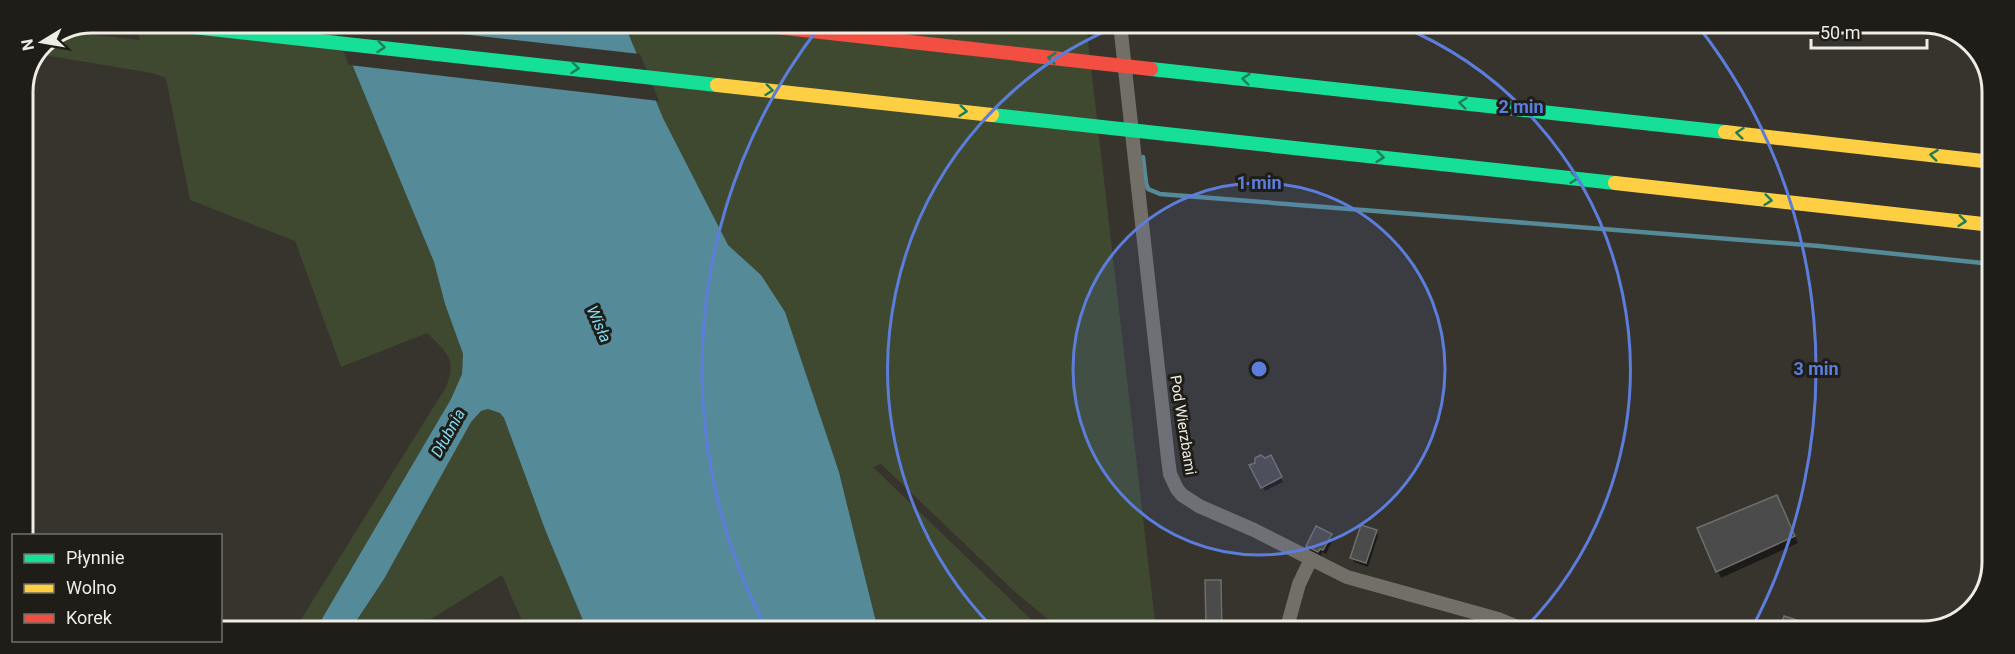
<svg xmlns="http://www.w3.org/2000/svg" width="2015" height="654" font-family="Roboto,sans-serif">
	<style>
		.green { fill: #3f4930 }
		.water { fill: #558a98 }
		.pier { fill: #36342d }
		.shadow { fill: #0007 }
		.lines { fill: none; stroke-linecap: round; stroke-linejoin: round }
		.stream { stroke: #558a98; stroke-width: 4.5 }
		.building { fill: #4c4b4b; stroke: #6e6e6d; stroke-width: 1.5 }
		.street { stroke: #726f69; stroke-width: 14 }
		.fast { stroke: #16e098; stroke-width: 14 }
		.slow { stroke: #ffcf43; stroke-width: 14 }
		.jam { stroke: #f24e42; stroke-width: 14 }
		.oneway { stroke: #1a7e58 }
		.ring { fill: none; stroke: #5c7ddc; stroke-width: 3 }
		.labels { text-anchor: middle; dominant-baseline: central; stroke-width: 6; stroke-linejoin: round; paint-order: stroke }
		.street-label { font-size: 15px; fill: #efece4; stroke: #1f1d17 }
		.water-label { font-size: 16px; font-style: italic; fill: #80ddf7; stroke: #1f1d17 }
		.rim { fill: none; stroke: #efece4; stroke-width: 3 }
		.centre { fill: #5c7ddc; stroke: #1f1d17; stroke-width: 3 }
		.ring-label { font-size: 18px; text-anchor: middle; font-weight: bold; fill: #5c7ddc; stroke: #1f1d17; stroke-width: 6; stroke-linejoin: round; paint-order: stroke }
	</style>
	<rect width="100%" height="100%" fill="#36342d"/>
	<!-- green -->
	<g class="green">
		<path d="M 134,23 L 335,23 L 434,262 L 445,304 L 463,354 L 462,374 L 451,399 L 316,629 L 295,629 L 446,387 C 457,358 447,353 427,333 L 341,367 L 295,241 L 190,200 L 166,78 L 152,73 L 38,54 L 43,43 L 68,32 L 140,40 Z"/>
		<polygon points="624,23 1086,24 1156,630 1061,630 1014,591 881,464 873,467 1042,630 878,630 839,471 761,275 728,245 663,118"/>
		<polygon points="488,409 500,413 504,418 546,532 587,630 526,630 502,575 415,629 351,629 384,579 471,421 481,411"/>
	</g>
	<!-- water -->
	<polygon class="water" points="335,23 624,23 663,118 728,245 761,275 785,312 839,472 878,630 587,630 546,532 504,418 500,413 488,409 481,411 471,422 384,579 351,629 316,629 451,399 462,374 463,354 445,304 434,262"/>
	<!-- pier -->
	<polygon class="pier" points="332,23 363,23 640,54 659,101 349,65"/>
	<!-- shadow -->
	<g class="shadow">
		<polygon points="1271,457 1283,482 1265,491 1251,466"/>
		<polygon points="1780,504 1798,543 1721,578 1699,529"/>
		<polygon points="1376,532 1378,536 1368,567 1354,562 1352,558"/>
		<polygon points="1331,535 1333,539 1326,554 1322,552 1321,556 1310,550 1307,546"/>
		<polygon points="1220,581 1222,586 1223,631 1209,631 1206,582"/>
		<polygon points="1382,621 1403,625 1405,631 1380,631"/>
	</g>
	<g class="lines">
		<!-- stream -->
		<polyline class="stream" points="1143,157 1146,183 1148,189 1160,194 1819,246 1992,264"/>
	</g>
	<!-- building -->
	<g class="building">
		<polygon points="1261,455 1265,458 1271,455 1282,477 1261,488 1249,465 1255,463 1255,458"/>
		<polygon points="1777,495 1795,536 1716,572 1697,528"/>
		<polygon points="1361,525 1377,530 1366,563 1350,558"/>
		<polygon points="1316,526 1332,534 1323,550 1320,549 1318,552 1306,546"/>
		<polygon points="1205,580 1221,580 1222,628 1206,628"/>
		<polygon points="1784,616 1824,629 1823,631 1779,631"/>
	</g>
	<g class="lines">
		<!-- street -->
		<g class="street">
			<polyline points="1120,24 1168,459 1170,474 1177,489 1182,495 1199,506 1254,530 1347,577 1498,619 1527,631"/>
			<polyline points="1286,631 1299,584 1311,559"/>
		</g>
		<!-- fast -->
		<g class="fast">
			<polyline points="156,23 717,85"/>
			<polyline points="1151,69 1725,132"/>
			<polyline points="992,115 1615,183"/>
		</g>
		<!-- slow -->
		<g class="slow">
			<polyline points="717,85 992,115"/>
			<polyline points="1725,132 1992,162"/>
			<polyline points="1615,183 1992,225"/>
		</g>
		<!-- jam -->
		<polyline class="jam" points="741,23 1151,69"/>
	</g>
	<!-- one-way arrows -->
	<defs><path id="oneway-chevron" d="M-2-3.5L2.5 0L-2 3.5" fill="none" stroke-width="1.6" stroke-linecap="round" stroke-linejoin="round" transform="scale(1.5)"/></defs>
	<g class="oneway">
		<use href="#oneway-chevron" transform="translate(381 47) rotate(6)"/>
		<use href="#oneway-chevron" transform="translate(1052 58) rotate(-174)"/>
		<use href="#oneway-chevron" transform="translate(575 68) rotate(6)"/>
		<use href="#oneway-chevron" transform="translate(1246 79) rotate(-174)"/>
		<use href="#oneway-chevron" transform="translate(769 90) rotate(6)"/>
		<use href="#oneway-chevron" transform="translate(1463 103) rotate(-174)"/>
		<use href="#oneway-chevron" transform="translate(963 111) rotate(6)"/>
		<use href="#oneway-chevron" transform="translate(1740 133) rotate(-174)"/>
		<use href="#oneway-chevron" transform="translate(1934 155) rotate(-173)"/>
		<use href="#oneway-chevron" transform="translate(1380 157) rotate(6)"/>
		<use href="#oneway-chevron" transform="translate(1574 178) rotate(6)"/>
		<use href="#oneway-chevron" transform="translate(1768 200) rotate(6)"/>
		<use href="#oneway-chevron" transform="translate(1962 221) rotate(6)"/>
	</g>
	<!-- distance rings -->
	<circle cx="1259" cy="369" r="186" fill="#5c7ddc" fill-opacity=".12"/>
	<g class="ring">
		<circle cx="1259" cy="369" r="186"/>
		<path d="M994 629A371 371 0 0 1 1120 25M1398 25A371 371 0 0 1 1524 629"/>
		<path d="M765 626A557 557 0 0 1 820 26M1698 26A557 557 0 0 1 1751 630"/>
	</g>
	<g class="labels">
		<!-- street labels -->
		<g class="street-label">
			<text transform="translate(1183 425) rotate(81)">Pod Wierzbami</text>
		</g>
		<!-- water labels -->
		<g class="water-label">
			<text transform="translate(599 324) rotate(66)">Wisła</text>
			<text transform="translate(448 433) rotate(-61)">Dłubnia</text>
		</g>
	</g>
	<!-- crop -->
	<path d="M0 0H2015V654H0ZM92 33H1923A59 59 0 0 1 1982 92V562A59 59 0 0 1 1923 621H92A59 59 0 0 1 33 562V92A59 59 0 0 1 92 33Z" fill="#1f1d17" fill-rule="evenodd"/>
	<path class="rim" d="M92 33H1923A59 59 0 0 1 1982 92V562A59 59 0 0 1 1923 621H92A59 59 0 0 1 33 562V92A59 59 0 0 1 92 33Z"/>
	<circle cx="1259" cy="369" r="9" class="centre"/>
	<g class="ring-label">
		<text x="1521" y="113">2 min</text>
		<text x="1259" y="189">1 min</text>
		<text x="1816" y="375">3 min</text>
	</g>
	<!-- legend -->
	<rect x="12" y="534" width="210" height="108" fill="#1f1d17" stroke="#727069" stroke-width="1.5"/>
	<rect x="24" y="554" width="30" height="9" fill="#16e098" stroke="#727069" stroke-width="1.5"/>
	<text x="66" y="564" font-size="18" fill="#efece4">Płynnie</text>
	<rect x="24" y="584" width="30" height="9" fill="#ffcf43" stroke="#727069" stroke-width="1.5"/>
	<text x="66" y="594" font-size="18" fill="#efece4">Wolno</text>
	<rect x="24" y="614" width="30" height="9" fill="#f24e42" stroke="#727069" stroke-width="1.5"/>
	<text x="66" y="624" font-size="18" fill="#efece4">Korek</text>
	<!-- north arrow -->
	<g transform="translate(42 42) rotate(259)" stroke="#1f1d17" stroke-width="4.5" paint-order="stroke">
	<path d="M0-4.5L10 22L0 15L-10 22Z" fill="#efece4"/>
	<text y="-9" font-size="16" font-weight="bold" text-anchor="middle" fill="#efece4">N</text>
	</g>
	<!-- scale -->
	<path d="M1811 39v9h116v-9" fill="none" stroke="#efece4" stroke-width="3"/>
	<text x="1820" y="39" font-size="18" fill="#efece4" stroke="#1f1d17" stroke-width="4.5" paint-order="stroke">50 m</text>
</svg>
